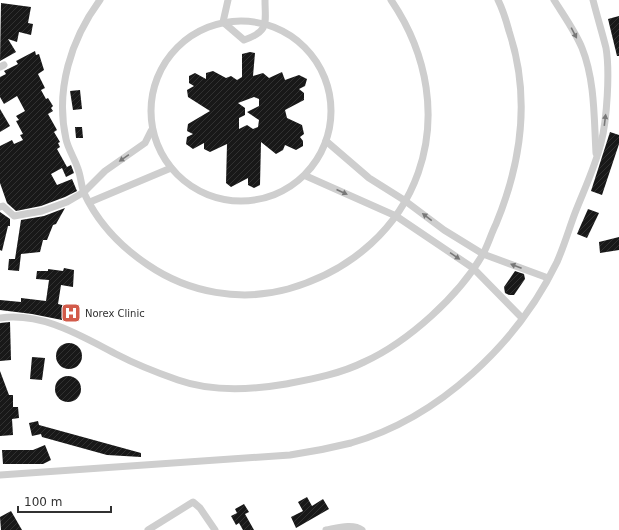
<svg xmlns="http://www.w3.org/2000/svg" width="619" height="530" font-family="'DejaVu Sans',sans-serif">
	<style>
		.building { fill: url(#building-hatch); fill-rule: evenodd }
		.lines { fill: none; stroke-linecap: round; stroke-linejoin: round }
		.minor { stroke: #cecece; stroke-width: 7 }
		.oneway { fill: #787878 }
		.labels { text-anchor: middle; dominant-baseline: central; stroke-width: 4; stroke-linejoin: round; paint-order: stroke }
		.poi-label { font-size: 10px; fill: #313131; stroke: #fff; text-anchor: start }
	</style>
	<defs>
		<pattern id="building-hatch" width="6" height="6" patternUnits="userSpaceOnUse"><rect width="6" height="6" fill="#181818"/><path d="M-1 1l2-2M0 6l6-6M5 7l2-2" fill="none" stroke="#313131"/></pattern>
	</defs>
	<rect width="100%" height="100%" fill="#fff"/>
	<!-- building -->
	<g class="building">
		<polygon points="1,3 31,7 28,23 33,24 31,35 19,32 17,42 8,39 16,52 0,61"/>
		<polygon points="619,16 619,56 617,56 608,19"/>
		<polygon points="35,51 36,55 39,54 44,70 38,74 45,88 41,90 46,99 48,98 53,106 51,108 53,111 48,114 57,130 54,132 60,142 58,143 60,147 57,149 67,167 71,165 74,173 66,177 62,168 51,174 57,185 72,179 77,191 65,197 41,206 16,211 7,203 0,183 0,146 12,140 14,144 23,140 20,135 23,134 16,121 19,120 16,116 25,111 17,96 4,104 0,97 0,77 6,74 4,71 18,64 16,61"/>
		<path d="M 250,52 L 255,53 L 253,76 L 263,73 L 269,78 L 282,72 L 285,80 L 299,75 L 307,79 L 305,86 L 299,89 L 304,93 L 304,100 L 285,110 L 287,118 L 302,125 L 304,134 L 300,137 L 303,141 L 303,146 L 296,150 L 285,145 L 283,150 L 276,154 L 261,142 L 260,185 L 254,188 L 248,185 L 248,178 L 231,187 L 226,183 L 227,144 L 210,152 L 204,149 L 204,143 L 193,149 L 186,144 L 187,137 L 193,134 L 187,131 L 188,124 L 210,111 L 188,97 L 187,90 L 194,86 L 189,83 L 189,76 L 195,73 L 206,79 L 206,73 L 213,71 L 226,78 L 231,76 L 237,80 L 242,77 L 242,54 ZM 254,97 L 259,99 L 259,106 L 247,112 L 259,120 L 258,127 L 253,129 L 247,125 L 239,129 L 239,118 L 245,115 L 245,108 L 238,103 Z"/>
		<polygon points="80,90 82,109 73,110 70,91"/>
		<polygon points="0,109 10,126 0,132"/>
		<polygon points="75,127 82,127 83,138 76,138"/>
		<polygon points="610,132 619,135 619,144 602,195 591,191"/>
		<polygon points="65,208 56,224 53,225 47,240 43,240 40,252 21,254 19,271 8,270 9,259 15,259 21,220 44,216"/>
		<polygon points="588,209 599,213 587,238 577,234"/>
		<polygon points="0,212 10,219 10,226 8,226 2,251 0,250"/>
		<polygon points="619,237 619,250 600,253 599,242"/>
		<polygon points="64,268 74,270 73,287 61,285 58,304 70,307 67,321 32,314 0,310 0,300 21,302 21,298 46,301 49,280 36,279 37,271 48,271 48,269 63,271"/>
		<polygon points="515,271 524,274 525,279 514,295 509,295 505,293 504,287"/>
		<polygon points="10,322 11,360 0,361 0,323"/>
		<circle cx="69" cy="356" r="13"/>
		<polygon points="32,357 45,358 42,380 30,379"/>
		<polygon points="0,371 9,395 13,395 13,407 18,407 19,418 12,419 13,435 0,436"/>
		<circle cx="68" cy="389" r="13"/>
		<polygon points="38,421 39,425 141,453 141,457 107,455 42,437 41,434 32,436 29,423"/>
		<polygon points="45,445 51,460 43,464 3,464 2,450 33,450"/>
		<polygon points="307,497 312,506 323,499 329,509 296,528 291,517 303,511 298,502"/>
		<polygon points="244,504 249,512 245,514 254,530 243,530 239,523 236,525 231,516 237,513 235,509"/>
		<polygon points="11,511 22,530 1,530 0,517"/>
	</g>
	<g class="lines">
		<!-- minor -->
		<g class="minor">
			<path d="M 100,0 C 71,39 55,90 66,139 C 68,149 75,159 78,169 C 81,177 81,185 84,193 C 98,223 121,247 148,265 C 189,293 241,302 288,289 C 421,251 468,113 391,0"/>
			<path d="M 228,0 L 223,22 L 244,40 C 270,31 265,23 265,0"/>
			<path d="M 554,0 C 564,16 575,31 582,48 C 595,80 594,119 596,153"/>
			<circle cx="241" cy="111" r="90"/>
			<polyline points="0,67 4,65"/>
			<polyline points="326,141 369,178 404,200 444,230 483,254 548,278"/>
			<polyline points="306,176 396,216 473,268 522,318"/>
			<polyline points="90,202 171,168"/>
			<polyline points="0,207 3,206 14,216 42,211 67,202 84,192 105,171 145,143 151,131"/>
			<path d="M 0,318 C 43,312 81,336 118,355 C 137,365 158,373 178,380 C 212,392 251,390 286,384 C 312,379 340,374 364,362 C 408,342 459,296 483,254 C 488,245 491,234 496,224 C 522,161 531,97 509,31 C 506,20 503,10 498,0"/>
			<path d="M 0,475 L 290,455 C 311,452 331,448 351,443 C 439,418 518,343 557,262 C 564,246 569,229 575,213 C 584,190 595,167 601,143 C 607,120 610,71 606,48 C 602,32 597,16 593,0"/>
			<polyline points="148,530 193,502 200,508 215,530"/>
			<path d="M 326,530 C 337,528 353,523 362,530"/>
		</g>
	</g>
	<!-- one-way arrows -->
	<defs><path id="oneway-solid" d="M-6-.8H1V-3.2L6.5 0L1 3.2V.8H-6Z"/></defs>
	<g class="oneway">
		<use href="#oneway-solid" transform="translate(574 33) rotate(62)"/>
		<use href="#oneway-solid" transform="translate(605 120) rotate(-83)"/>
		<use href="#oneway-solid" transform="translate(124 158) rotate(145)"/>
		<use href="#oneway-solid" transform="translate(342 192) rotate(24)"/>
		<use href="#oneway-solid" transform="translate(427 217) rotate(-143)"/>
		<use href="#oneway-solid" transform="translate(455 256) rotate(34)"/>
		<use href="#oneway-solid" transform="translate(516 266) rotate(-159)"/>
	</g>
	<!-- icons -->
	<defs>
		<symbol id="hospital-square" viewBox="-11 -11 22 22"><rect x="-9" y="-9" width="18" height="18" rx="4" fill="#d25b4a" stroke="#fff"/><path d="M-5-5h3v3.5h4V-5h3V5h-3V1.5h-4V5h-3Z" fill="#fff"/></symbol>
	</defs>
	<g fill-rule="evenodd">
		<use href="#hospital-square" x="60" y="302" width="22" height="22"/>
	</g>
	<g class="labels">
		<!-- poi labels -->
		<g class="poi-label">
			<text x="85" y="313">Norex Clinic</text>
		</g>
	</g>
	<!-- scale -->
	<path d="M18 506v6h93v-6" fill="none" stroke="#313131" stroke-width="2"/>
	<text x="24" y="506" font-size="12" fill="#313131" stroke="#ffffff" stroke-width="3" paint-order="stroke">100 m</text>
</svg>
